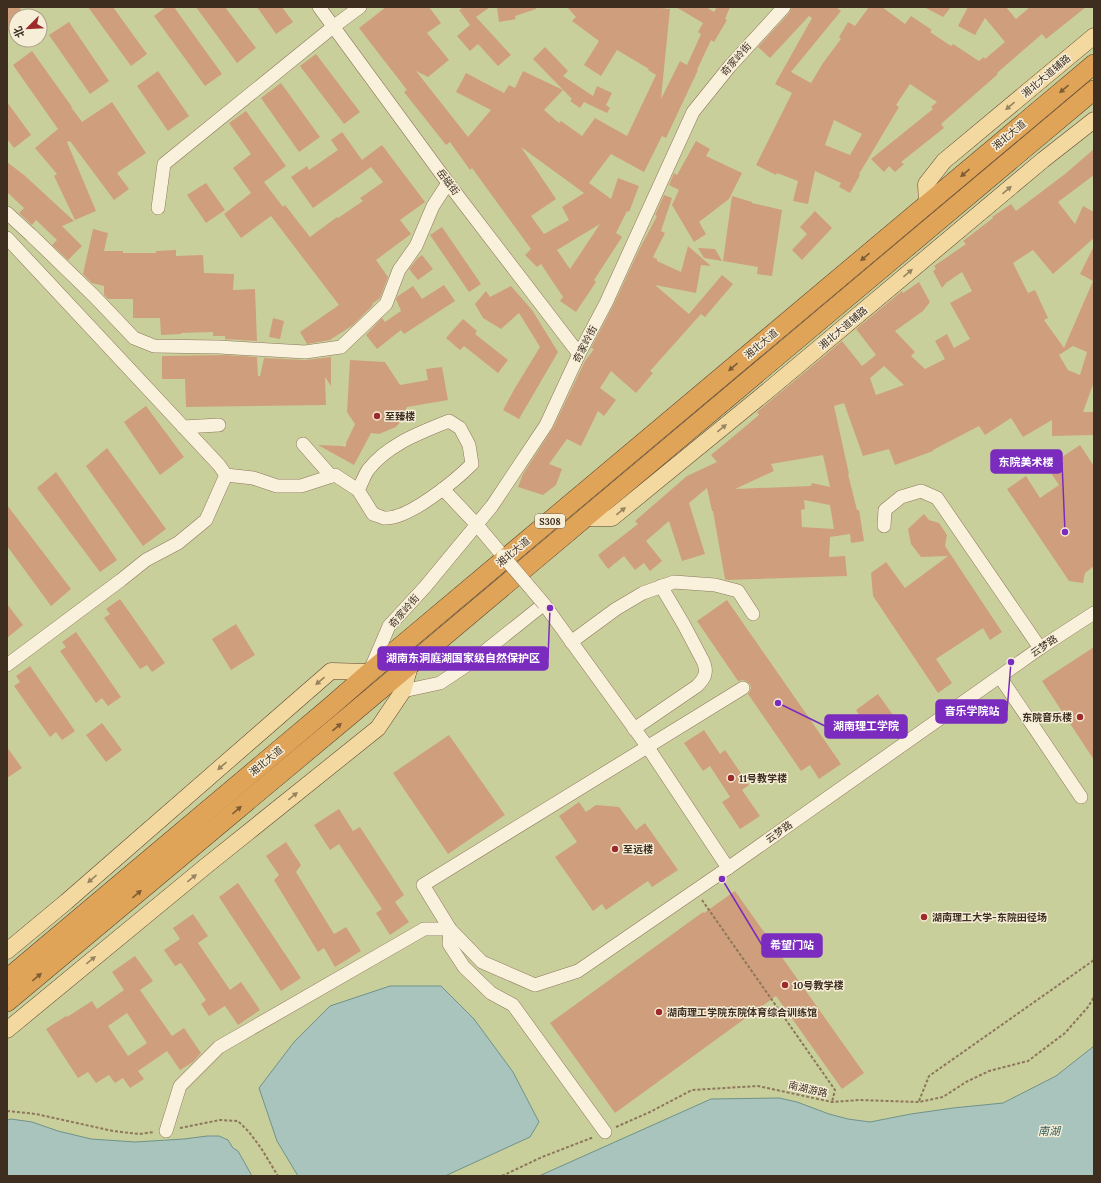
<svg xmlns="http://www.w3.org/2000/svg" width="1101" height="1183" font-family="Lora,'Noto Sans SC',serif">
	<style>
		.green { fill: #c9cf9b; fill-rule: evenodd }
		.water { fill: #a9c4bc; stroke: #6f938a }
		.building { fill: #cf9f7d; fill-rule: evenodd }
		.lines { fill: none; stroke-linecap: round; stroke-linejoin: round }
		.minor-casing { stroke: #8d765c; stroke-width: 14 }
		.major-casing { stroke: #5b4430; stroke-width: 17 }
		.highway-casing { stroke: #5b4430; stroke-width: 20 }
		.path { stroke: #8d765c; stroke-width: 2; stroke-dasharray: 3 2; stroke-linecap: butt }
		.minor { stroke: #faf1dc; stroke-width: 13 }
		.major { stroke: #f3d9a0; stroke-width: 16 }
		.highway { stroke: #e0a458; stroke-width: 19 }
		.minor-bridge-casing { stroke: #8d765c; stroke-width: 14; stroke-linecap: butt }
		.minor-bridge { stroke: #faf1dc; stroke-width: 13 }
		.oneway { fill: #7e5d36 }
		.oneway2 { fill: #988460 }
		.poi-dot { fill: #9e2a2b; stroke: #f7eed8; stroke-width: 1.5 }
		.labels { text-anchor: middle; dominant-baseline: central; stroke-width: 3; stroke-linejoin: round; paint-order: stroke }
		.shield { fill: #f7eed8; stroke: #756857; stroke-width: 1 }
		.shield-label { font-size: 9px; font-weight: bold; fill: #3d2e20 }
		.street-label { font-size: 10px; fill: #3d2e20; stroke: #f7eed8 }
		.poi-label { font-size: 10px; font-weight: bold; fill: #3d2e20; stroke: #f7eed8; text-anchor: start }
		.water-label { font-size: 11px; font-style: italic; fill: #2f5d5a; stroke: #f7eed8 }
		.leader { fill: none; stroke: #7b2cbf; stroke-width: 1.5 }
		.callout-dot { fill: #7b2cbf; stroke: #f7eed8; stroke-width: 1.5 }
		.callout { fill: #7b2cbf; stroke: #7b2cbf; stroke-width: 1.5 }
		.callout-label { font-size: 11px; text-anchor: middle; font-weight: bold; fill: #fff }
	</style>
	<rect width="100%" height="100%" fill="#f0e4c8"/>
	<!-- green -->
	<path class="green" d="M 7,7 L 1094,7 L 1094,1176 L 7,1176 ZM 16,16 L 40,16 L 40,40 L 16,40 Z"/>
	<!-- water -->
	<g class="water">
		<polygon points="390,986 441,986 474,1019 513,1072 539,1122 530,1137 445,1176 298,1176 277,1141 259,1088 294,1042 330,1006"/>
		<polygon points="1094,1046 1094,1176 539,1176 711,1099 779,1098 797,1102 829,1114 848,1119 870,1122 911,1114 953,1108 1003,1103 1056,1076"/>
		<polygon points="11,1119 32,1122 58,1131 91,1139 135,1142 184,1139 207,1136 219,1136 228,1140 233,1148 238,1151 252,1176 7,1176 7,1120"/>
	</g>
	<!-- building -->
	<g class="building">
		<polygon points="7,7 19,7 26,16 16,16 16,41 7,29"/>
		<polygon points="88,7 113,7 147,54 131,66"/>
		<polygon points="166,7 174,7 222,74 205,86 154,16"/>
		<polygon points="196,7 225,7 256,48 237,63"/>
		<polygon points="257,7 282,7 293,22 276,34"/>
		<path d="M 386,7 L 429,7 L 441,23 L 427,33 L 449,60 L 428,77 L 416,71 L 468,137 L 491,110 L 456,92 L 466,73 L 504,93 L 509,85 L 515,88 L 523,71 L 563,90 L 544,110 L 559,123 L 561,121 L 582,136 L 595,118 L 627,136 L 656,75 L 648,70 L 649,69 L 617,50 L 601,76 L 584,65 L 599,41 L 572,21 L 576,17 L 567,7 L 652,7 L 670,9 L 661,99 L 680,61 L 687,65 L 701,34 L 698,32 L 703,23 L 676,7 L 706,7 L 714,12 L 717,7 L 730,7 L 725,19 L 727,20 L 714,42 L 711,40 L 697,70 L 698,70 L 666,138 L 662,136 L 644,172 L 611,154 L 589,183 L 611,199 L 618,178 L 639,186 L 629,212 L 627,211 L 616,233 L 622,237 L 594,280 L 596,282 L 576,312 L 560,301 L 563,297 L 541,264 L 537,267 L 525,255 L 531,249 L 472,168 L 470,170 L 450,142 L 446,145 L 404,92 L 407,90 L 359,28 ZM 521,147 L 584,193 L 562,207 L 569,220 L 544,234 L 531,216 L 556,199 ZM 600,224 L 570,269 L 557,250 Z"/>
		<polygon points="464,7 490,7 476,17 511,55 498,66 478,44 470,51 457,36 470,25 459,10"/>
		<polygon points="497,7 536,7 536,9 515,16 516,19 499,22"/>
		<path d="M 792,7 L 836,7 L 841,11 L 791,72 L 811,83 L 823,63 L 841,39 L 839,37 L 848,22 L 855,26 L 869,7 L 882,7 L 905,24 L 911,16 L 932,30 L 930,32 L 951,46 L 953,44 L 979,61 L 984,57 L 985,59 L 1005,42 L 985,18 L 975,35 L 958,26 L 968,7 L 1006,7 L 1016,19 L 1030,7 L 1086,7 L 1046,39 L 1042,34 L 997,73 L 998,74 L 941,124 L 944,128 L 901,162 L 904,164 L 895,172 L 889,166 L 884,172 L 871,159 L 933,109 L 931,107 L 937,102 L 910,84 L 896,105 L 899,107 L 859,174 L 860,175 L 850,193 L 839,187 L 841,183 L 815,171 L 808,204 L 793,201 L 798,181 L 777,173 L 776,175 L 756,165 L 792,93 L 775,84 L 812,18 L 809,16 L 770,58 L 758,47 L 790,12 ZM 834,120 L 862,134 L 850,155 L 825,145 Z"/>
		<polygon points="924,7 951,7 943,17"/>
		<polygon points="69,22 109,81 90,94 49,35"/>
		<polygon points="545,47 568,71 563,76 593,96 597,86 612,93 606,105 610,108 607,113 584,102 580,108 570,101 572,99 533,59"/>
		<polygon points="32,51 72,107 71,107 82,122 112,102 146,153 117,173 129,189 114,200 70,141 67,142 96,211 75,220 54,176 57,174 35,148 58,129 13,65"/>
		<polygon points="316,54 360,112 344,124 300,66"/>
		<polygon points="158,71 189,116 168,131 137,86"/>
		<polygon points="281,83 320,137 299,152 261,98"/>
		<polygon points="7,102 31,135 14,148 7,139"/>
		<polygon points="246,111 286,166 264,182 283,207 285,205 310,237 337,217 338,218 363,201 360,198 383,182 371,167 313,208 291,177 307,166 309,170 338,150 331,140 342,132 362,160 382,145 425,202 400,220 411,234 376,260 388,277 380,298 372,304 373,305 353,325 330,340 307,344 300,332 339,305 271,216 241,238 224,214 251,193 233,168 251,154 229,123"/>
		<polygon points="696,141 710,149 706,156 742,173 729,199 699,222 706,234 694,242 672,205 679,190 669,185 674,173 677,175"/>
		<path d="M 1094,149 L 1094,175 L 1058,202 L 1075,224 L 1083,206 L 1094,212 L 1094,238 L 1053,274 L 1033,250 L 1013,263 L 1028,293 L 1035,290 L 1048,318 L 1044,320 L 1064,348 L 1093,281 L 1080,274 L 1094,246 L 1094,382 L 1083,412 L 1094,412 L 1094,435 L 1052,436 L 1052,420 L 1023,437 L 1011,418 L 985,435 L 979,426 L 933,450 L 933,451 L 895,465 L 889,449 L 863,456 L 844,403 L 834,406 L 849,474 L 848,474 L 857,510 L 859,510 L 864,541 L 851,543 L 850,534 L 830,537 L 829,557 L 845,556 L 847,576 L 728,580 L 725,579 L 713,511 L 712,511 L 707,488 L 689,503 L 705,554 L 682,561 L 669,521 L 646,541 L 662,561 L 650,571 L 644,563 L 635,570 L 624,556 L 608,569 L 598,555 L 638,524 L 635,521 L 687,476 L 717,462 L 711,455 L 759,415 L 757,412 L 842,341 L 862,366 L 876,355 L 856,329 L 902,291 L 903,293 L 919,282 L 930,302 L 923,311 L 895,331 L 915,352 L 911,356 L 925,369 L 945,359 L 935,341 L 947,334 L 954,348 L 970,339 L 950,303 L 972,291 L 962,272 L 946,283 L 942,288 L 933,271 L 936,269 L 934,266 L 966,244 L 963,241 L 993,218 L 992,217 L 1011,204 L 1016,211 L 1065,174 ZM 1073,346 L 1087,352 L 1080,375 L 1068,370 L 1059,355 ZM 884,366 L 904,385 L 876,395 L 870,378 ZM 823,455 L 830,487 L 812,483 L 811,486 L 735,489 L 774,471 L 771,464 ZM 804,500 L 830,505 L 834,529 L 802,527 L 801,510 L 805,509 Z"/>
		<polygon points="7,162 24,175 74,221 62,226 82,246 68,260 52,245 57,240 36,220 32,225 19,213 24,208 7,192"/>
		<polygon points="206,183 225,210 206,223 187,195"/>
		<polygon points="664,195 672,198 661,231 665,233 653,257 657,259 657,261 681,272 688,246 711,266 701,265 696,293 655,285 689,314 722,275 733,284 705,317 701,314 650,371 653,373 636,393 611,371 600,388 616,400 604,416 598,411 581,446 567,439 549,464 562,469 556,485 543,495 518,487 523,474 553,428 585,361 594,349 591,348 613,306 639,250 657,216 655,215"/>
		<polygon points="732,196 752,202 752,203 782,210 772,276 757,274 758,267 723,261"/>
		<polygon points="815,211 832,228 802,260 792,250 807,234 800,227"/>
		<polygon points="442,227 481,284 469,292 430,235"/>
		<polygon points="93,229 108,233 104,251 123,251 123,253 156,253 156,251 176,250 176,256 203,255 204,273 234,274 233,290 255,289 257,341 225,339 225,336 213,336 213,332 181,333 181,334 161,335 160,318 133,318 133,299 108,299 104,295 104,286 92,283 83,274"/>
		<polygon points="698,248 715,249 722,261 704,258"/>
		<polygon points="422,255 433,269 418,280 409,269 417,259"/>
		<polygon points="444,285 455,301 404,334 401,330 377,349 366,335 382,318 385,322 401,311 396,299 398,296 413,286 422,299"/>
		<polygon points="511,286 532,310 558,352 519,419 503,410 515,388 540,347 519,313 501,329 483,318 475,304 486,291 490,297"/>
		<polygon points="273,318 284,321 280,339 269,337"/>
		<polygon points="463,319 477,331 475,334 508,360 498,373 464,346 460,350 446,338"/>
		<polygon points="162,356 225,355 257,357 258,376 260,376 264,358 305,360 331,357 331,386 325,377 326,405 186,407 185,379 162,379"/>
		<polygon points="350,360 385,362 400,385 428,380 426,369 442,367 448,400 407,407 402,420 396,427 379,434 371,433 354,465 318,445 343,446 344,447 346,446 346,443 355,424 347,412"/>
		<polygon points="146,406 184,457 160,475 124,422"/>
		<polygon points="1080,445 1094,466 1094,566 1085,573 1083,583 1069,581 1007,489 1026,476 1040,498 1059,485 1047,467"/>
		<polygon points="107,448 166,529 143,546 86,466"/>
		<polygon points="56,472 117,560 100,572 37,488"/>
		<polygon points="7,505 71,589 51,606 7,546"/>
		<polygon points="924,514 929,520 939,523 947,535 945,546 1002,632 990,640 983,628 936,659 952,683 938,693 873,596 871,573 886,562 905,588 948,556 921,557 911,544 908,529"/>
		<polygon points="120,599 165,663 152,672 147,665 140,669 104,618 110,614 106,609"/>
		<polygon points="727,600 841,764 819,779 810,765 801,771 748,694 750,691 751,688 750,684 746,681 743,680 738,681 697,621"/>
		<polygon points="7,604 23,625 7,638"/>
		<polygon points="236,624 255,655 231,670 212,639"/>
		<polygon points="76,632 121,697 108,706 102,698 96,703 60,651 66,647 62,642"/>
		<polygon points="1094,647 1094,760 1042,681"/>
		<polygon points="30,666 75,731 62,740 56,732 50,737 14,686 20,682 16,676"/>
		<polygon points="878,694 898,722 875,738 856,710"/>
		<polygon points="102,723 122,750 106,762 86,735"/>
		<polygon points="704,730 720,754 725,750 749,785 742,790 760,816 740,829 722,802 730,797 710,766 703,771 684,743"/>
		<polygon points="449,735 505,815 448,854 393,773"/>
		<polygon points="7,747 22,768 7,778"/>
		<polygon points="579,802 586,812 596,805 619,807 636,830 645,823 678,870 652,887 648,881 606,910 602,904 593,911 555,857 577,842 559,816"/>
		<polygon points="339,809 353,831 360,827 404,895 395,902 409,922 390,935 376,913 382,909 339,844 330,850 314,825"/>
		<polygon points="286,842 301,865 296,872 334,934 346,927 361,951 335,967 324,948 318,952 274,880 279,875 266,856"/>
		<polygon points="238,883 301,978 281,991 219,897"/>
		<polygon points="735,891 864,1073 842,1089 776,996 615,1113 550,1023 703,912 704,913"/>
		<polygon points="193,914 208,936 198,943 230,990 241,982 260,1010 238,1025 225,1006 209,1016 201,1004 206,1000 181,963 175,966 164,950 180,939 173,928"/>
		<path d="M 135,956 L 153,981 L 140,990 L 172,1036 L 184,1028 L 201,1053 L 193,1062 L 180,1070 L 167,1051 L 138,1071 L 144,1079 L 130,1088 L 123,1078 L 115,1083 L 109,1075 L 96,1083 L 88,1072 L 78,1078 L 46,1029 L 66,1016 L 67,1017 L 92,1001 L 97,1009 L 124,990 L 112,972 ZM 127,1013 L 147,1043 L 128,1056 L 108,1026 Z"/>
	</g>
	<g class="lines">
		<defs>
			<g id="minor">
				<polyline points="319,7 448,183 579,354"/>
				<polyline points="158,208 164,164 333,27 360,7"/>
				<polyline points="7,213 31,235 94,296 134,338 154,346 219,347 305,352 341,347 386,304 399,270 416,246 433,206 448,183"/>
				<polyline points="7,238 219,465 226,475 253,478 277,486 301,486 335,475 358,490"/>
				<path d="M 449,421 L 460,428 L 469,445 L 472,464 C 456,480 408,520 384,518 C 381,517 376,515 373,514 L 358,490 C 362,483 364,476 368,470 C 388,444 420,433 449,421 Z"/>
				<polyline points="183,427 219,425"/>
				<polyline points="303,444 331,476"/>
				<polyline points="443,489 477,525 503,556"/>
				<polyline points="884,526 885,510 901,497 921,491 937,498 1040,648"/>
				<polyline points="571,642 616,609 643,593 674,582 715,585 738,591 753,614"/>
				<polyline points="7,665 121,580 146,560 178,543 206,520 226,475"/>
				<polyline points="371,668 389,626 425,587 492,506 546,425 579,354 606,303 693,112 730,66 784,7"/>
				<polyline points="1000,677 1081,797"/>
				<polyline points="403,691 440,683 470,663 544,604 647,746 728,868 1040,648 1094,613"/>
				<path d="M 634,729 L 697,686 C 705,678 708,672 703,661 L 684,625 L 661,586"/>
				<polyline points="728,868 578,971 535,985 482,962 450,929 423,885 743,688"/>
				<polyline points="166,1131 180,1086 219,1047 424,929 450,929 449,944 464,967 491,993 513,1005 605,1132"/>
			</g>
			<g id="major">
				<polyline points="927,205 926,184 944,161 1094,36"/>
				<polyline points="585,518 612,518 771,388 1043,160 1094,120"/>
				<polyline points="7,951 66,902 331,671 370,672"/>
				<polyline points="7,1030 206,866 378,728 403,691 410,666"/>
			</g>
			<g id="highway">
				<polyline points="7,979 330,707 370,672 1094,64"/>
				<polyline points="7,1002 348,717 1094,90"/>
			</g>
		</defs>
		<!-- minor casing -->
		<use href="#minor" class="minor-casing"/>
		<!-- major casing -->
		<use href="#major" class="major-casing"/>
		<!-- highway casing -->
		<use href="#highway" class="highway-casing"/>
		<!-- path -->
		<g class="path">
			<polyline points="702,900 835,1090 832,1102"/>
			<polyline points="919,1101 929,1076 1094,960"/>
			<polyline points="7,1111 36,1114 113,1131 139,1134 154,1132"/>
			<polyline points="616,1127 650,1112 692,1090 758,1086 832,1102 859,1100 919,1102 943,1097 966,1082 989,1071 1028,1061 1065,1033 1088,1007 1094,997"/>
			<polyline points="180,1128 220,1120 238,1121 249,1132 261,1148 278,1176"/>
			<polyline points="502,1176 542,1157 594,1137"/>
		</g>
		<!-- minor -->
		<use href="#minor" class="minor"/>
		<!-- major -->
		<use href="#major" class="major"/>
		<!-- highway -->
		<use href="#highway" class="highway"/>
		<defs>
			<polyline id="minor-bridge" points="503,556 544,604"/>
		</defs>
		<!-- minor-bridge casing -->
		<use href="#minor-bridge" class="minor-bridge-casing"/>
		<!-- minor-bridge -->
		<use href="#minor-bridge" class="minor-bridge"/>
	</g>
	<!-- one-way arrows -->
	<defs><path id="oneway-solid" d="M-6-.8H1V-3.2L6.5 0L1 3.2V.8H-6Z"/></defs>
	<g class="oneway">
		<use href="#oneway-solid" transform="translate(1064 89) rotate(140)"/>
		<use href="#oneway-solid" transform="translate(965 173) rotate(140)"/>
		<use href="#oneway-solid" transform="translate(865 257) rotate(140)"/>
		<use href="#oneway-solid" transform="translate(733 367) rotate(140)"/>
		<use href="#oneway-solid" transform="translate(337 727) rotate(-40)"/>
		<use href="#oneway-solid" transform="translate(237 810) rotate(-40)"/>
		<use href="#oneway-solid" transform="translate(137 894) rotate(-40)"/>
		<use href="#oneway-solid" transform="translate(37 977) rotate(-40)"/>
	</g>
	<g class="oneway2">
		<use href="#oneway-solid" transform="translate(1010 106) rotate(140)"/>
		<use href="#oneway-solid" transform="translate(1007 190) rotate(-40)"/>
		<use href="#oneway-solid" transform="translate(908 273) rotate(-40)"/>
		<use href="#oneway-solid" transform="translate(722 428) rotate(-39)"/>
		<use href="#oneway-solid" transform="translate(621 511) rotate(-39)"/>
		<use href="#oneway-solid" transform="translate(320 681) rotate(139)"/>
		<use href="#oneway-solid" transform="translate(222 766) rotate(139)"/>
		<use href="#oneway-solid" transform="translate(293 796) rotate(-39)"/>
		<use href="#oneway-solid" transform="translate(192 878) rotate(-39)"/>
		<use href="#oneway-solid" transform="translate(92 879) rotate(139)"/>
		<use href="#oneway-solid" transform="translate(91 960) rotate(-39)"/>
	</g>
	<!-- markers -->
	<g class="poi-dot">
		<circle cx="377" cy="416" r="4"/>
		<circle cx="1080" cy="717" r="4"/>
		<circle cx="731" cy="778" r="4"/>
		<circle cx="615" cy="849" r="4"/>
		<circle cx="924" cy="917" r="4"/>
		<circle cx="785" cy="985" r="4"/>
		<circle cx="659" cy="1012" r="4"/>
	</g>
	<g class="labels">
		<!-- shield labels -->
		<rect class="shield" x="535" y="514" width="30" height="14" rx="3"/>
		<g class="shield-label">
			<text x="550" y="521">S308</text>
		</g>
		<!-- street labels -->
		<g class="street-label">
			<text transform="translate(736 59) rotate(-49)">奇家岭街</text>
			<text transform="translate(1046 76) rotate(-40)">湘北大道辅路</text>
			<text transform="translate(1009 135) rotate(-40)">湘北大道</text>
			<text transform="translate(448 182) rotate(53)">岳磁街</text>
			<text transform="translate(843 328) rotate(-40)">湘北大道辅路</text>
			<text transform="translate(585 344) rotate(-63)">奇家岭街</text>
			<text transform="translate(761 344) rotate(-40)">湘北大道</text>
			<text transform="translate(513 552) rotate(-40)">湘北大道</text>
			<text transform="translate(404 611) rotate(-49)">奇家岭街</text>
			<text transform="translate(1044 646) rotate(-34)">云梦路</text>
			<text transform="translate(266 761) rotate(-40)">湘北大道</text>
			<text transform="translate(779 832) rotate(-35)">云梦路</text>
			<text transform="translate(808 1089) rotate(13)">南湖游路</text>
		</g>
		<!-- poi labels -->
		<g class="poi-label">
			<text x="385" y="416">至臻楼</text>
			<text x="1072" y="717" text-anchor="end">东院音乐楼</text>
			<text x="739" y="778">11号教学楼</text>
			<text x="623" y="849">至远楼</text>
			<text x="932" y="917">湖南理工大学-东院田径场</text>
			<text x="793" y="985">10号教学楼</text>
			<text x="667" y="1012">湖南理工学院东院体育综合训练馆</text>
		</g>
		<!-- water labels -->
		<g class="water-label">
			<text x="1049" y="1131">南湖</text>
		</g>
	</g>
	<!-- callouts -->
	<path class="leader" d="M1065 532L1062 462M550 608L548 658M1011 662L1007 711M778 703L825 726M722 879L762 945"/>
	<g class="callout-dot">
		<circle cx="1065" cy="532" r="4"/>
		<circle cx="550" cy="608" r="4"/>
		<circle cx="1011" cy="662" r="4"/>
		<circle cx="778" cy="703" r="4"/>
		<circle cx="722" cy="879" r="4"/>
	</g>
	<g class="callout">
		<rect x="991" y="450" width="71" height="23" rx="4"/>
		<rect x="378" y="647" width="170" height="23" rx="4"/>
		<rect x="936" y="700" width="71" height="23" rx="4"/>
		<rect x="825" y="715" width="82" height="23" rx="4"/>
		<rect x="762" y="934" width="60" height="23" rx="4"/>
	</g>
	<g class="callout-label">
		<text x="1026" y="466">东院美术楼</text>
		<text x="463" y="662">湖南东洞庭湖国家级自然保护区</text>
		<text x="972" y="715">音乐学院站</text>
		<text x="866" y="730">湖南理工学院</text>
		<text x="792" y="949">希望门站</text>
	</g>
	<!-- border -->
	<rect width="1101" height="1183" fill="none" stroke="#3d2e20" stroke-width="16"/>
	<!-- north arrow -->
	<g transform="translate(28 28) rotate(246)"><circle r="19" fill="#f7eed8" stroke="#ada18e"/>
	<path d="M0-3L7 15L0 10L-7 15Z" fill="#9e2a2b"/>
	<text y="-6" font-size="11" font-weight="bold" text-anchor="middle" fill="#3d2e20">北</text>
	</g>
</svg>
